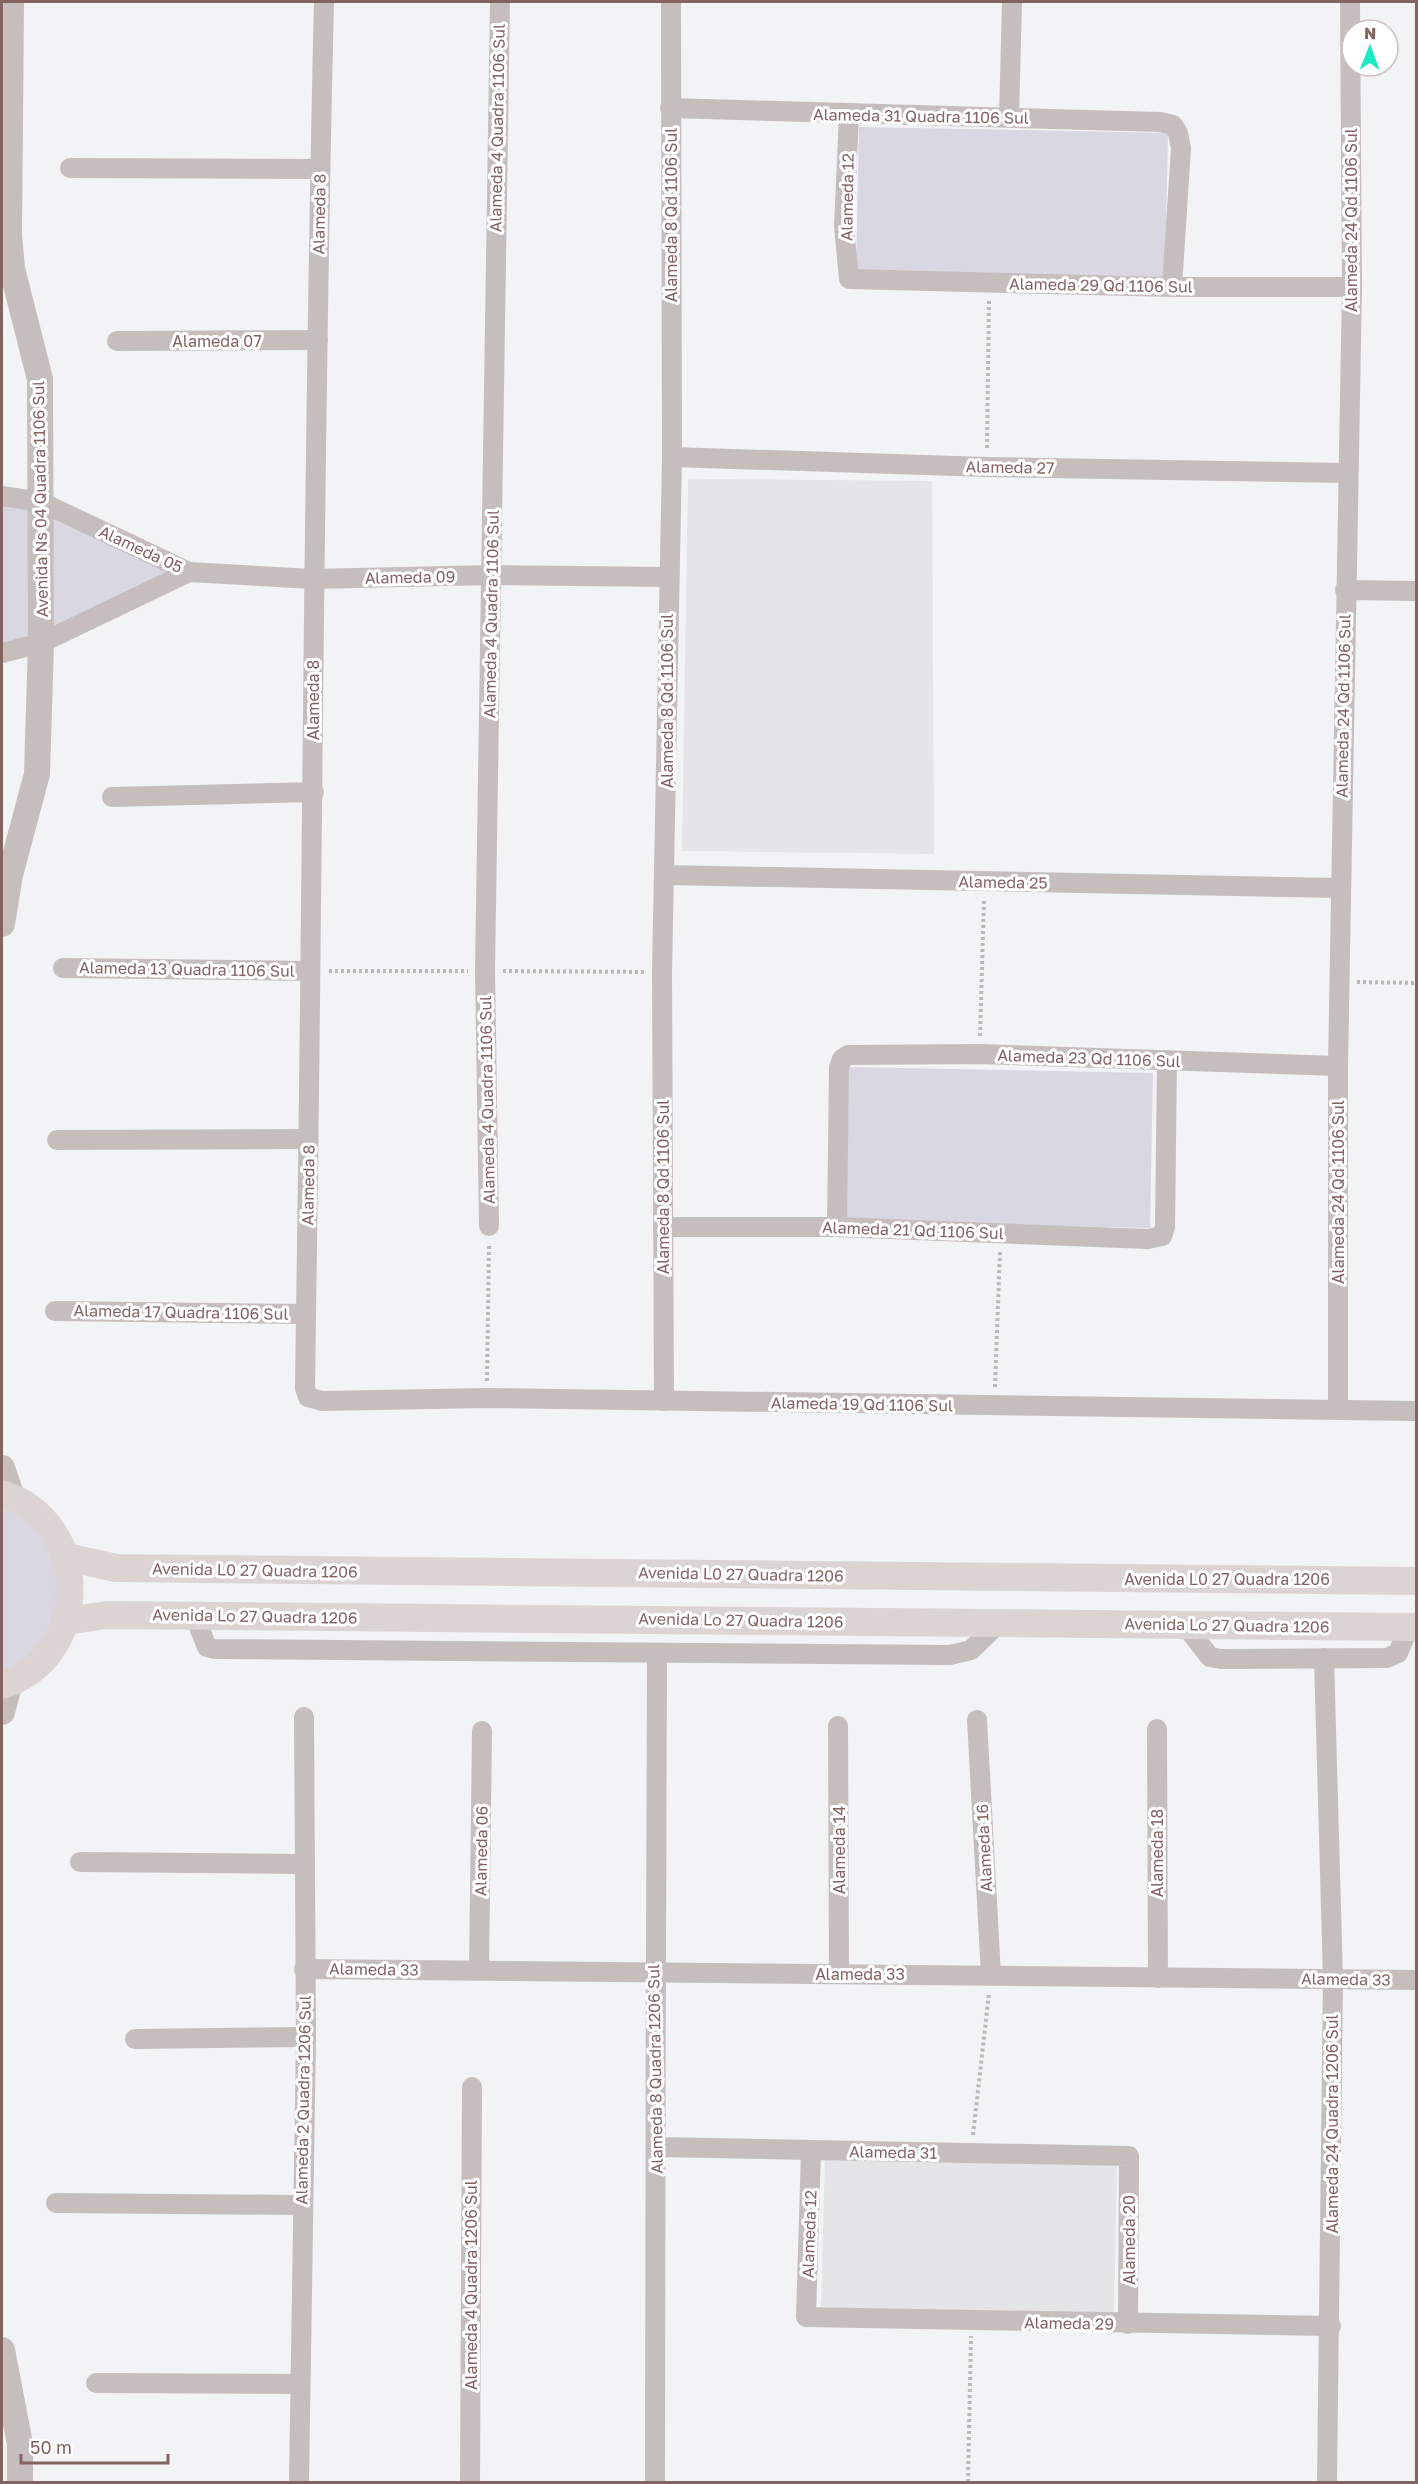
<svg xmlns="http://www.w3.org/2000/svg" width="1418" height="2484" font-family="'Golos Text',sans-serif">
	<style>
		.built { fill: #e5e4e6 }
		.green { fill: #d9d7e1 }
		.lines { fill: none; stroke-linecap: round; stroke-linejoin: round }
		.path { stroke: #bdb8b7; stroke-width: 4; stroke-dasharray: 3 3; stroke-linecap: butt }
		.minor { stroke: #c6bebd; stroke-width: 20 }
		.tertiary { stroke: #c6bebd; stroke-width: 26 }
		.secondary { stroke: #dcd3d3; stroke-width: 28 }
		.labels { text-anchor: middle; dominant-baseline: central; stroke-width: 6; stroke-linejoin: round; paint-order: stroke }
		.street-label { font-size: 16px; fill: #846463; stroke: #fff }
	</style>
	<rect width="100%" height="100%" fill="#f1f3f5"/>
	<!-- built -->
	<g class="built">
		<polygon points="688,479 932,481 934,854 682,851"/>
		<polygon points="825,2158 1117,2164 1114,2314 821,2307"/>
	</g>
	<!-- green -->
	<g class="green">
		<polygon points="859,127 1168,133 1165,280 856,274"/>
		<polygon points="2,497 189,572 2,652"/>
		<polygon points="849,1067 1153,1073 1150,1228 845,1221"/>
		<polygon points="2,1496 58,1539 66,1621 2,1684"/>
	</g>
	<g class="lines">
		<!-- path -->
		<g class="path">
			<polyline points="987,448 989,299"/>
			<polyline points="329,971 468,971"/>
			<polyline points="503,971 645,972"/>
			<polyline points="1357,982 1416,983"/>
			<polyline points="980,1036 984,899"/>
			<polyline points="487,1381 489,1245"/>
			<polyline points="995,1387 1000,1250"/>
			<polyline points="973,2135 989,1993"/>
			<polyline points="968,2482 971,2336"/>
		</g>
		<!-- minor -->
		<g class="minor">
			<path d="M 324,2 C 313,439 313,876 306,1314 L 305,1388 L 308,1397 L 322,1401 L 487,1398 L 1416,1411"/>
			<polyline points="670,108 1160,122 1173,125 1178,133 1181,148 1172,287"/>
			<polyline points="849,115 844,226 849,279 1172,287 1352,287"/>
			<polyline points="1009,117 1012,2"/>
			<polyline points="70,168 320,169"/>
			<polyline points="117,341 318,340"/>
			<polyline points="672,457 987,467 1348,473"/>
			<polyline points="2,496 41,502 189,572 312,579 492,575 668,577"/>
			<polyline points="1345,590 1416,591"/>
			<polyline points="2,653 41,643 189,572"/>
			<polyline points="112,797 314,792"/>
			<polyline points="666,875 1340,888"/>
			<polyline points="63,968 310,971"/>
			<polyline points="57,1140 308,1139"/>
			<polyline points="489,1226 485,971 500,2"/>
			<polyline points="663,1227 837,1227 1148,1239 1162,1236 1165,1227 1167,1060"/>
			<polyline points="837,1227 839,1068 842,1059 848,1055 979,1054 1338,1066"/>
			<polyline points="55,1311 306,1314"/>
			<polyline points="664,1401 662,973 672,457 671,2"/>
			<polyline points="1338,1410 1338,1066 1352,287 1350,2"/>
			<polyline points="194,1615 207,1647 214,1649 950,1655 971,1650 1000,1622"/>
			<polyline points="1184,1624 1210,1657 1221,1659 1387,1658 1398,1653 1409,1627"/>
			<polyline points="1324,1658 1333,1979 1327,2482"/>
			<polyline points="977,1720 991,1975"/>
			<polyline points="838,1726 839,1974"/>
			<polyline points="1157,1729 1158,1978"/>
			<polyline points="80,1862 304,1864"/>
			<path d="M 304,1969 C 675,1972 1045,1977 1416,1980"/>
			<polyline points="479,1970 482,1731"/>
			<polyline points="135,2039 306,2037"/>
			<polyline points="657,2147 1129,2156 1128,2324"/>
			<polyline points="811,2151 806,2317 1331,2326"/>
			<polyline points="56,2203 301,2205"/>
			<polyline points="96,2383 298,2384"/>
			<polyline points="299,2482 306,2037 304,1717"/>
			<polyline points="470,2482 472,2087"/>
			<path d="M 655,2482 C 657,2206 654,1931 657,1655"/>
		</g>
		<!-- tertiary -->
		<g class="tertiary">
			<polyline points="2,924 10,875 37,774 41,643 40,379 12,269 9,235 11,2"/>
			<polyline points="2,1468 12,1497"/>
			<polyline points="2,1712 10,1682"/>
			<polyline points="2,2350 20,2444 20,2482"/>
		</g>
		<!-- secondary -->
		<g class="secondary">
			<path d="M 2,1494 C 92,1522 92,1657 2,1685"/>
			<polyline points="66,1557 116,1568 1416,1581"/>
			<polyline points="66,1621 107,1615 1416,1627"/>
		</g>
	</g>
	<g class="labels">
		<!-- street labels -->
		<g class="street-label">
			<text transform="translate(921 116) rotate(1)">Alameda 31 Quadra 1106 Sul</text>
			<text transform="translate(497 128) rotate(-89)">Alameda 4 Quadra 1106 Sul</text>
			<text transform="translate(847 197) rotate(-89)">Alameda 12</text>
			<text transform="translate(319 214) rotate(-89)">Alameda 8</text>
			<text transform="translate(671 215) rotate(-90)">Alameda 8 Qd 1106 Sul</text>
			<text transform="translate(1351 220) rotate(-90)">Alameda 24 Qd 1106 Sul</text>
			<text transform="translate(1101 285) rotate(1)">Alameda 29 Qd 1106 Sul</text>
			<text x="217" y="341">Alameda 07</text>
			<text transform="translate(1010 467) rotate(1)">Alameda 27</text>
			<text transform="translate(40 499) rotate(-91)">Avenida Ns 04 Quadra 1106 Sul</text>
			<text transform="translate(141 549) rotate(25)">Alameda 05</text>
			<text transform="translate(410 577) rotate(-1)">Alameda 09</text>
			<text transform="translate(491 614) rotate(-89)">Alameda 4 Quadra 1106 Sul</text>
			<text transform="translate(313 700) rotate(-90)">Alameda 8</text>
			<text transform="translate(667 701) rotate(-90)">Alameda 8 Qd 1106 Sul</text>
			<text transform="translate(1343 706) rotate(-89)">Alameda 24 Qd 1106 Sul</text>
			<text transform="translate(1003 882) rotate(1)">Alameda 25</text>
			<text transform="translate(187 969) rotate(1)">Alameda 13 Quadra 1106 Sul</text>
			<text transform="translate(1089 1058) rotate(2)">Alameda 23 Qd 1106 Sul</text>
			<text transform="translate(487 1100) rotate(-91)">Alameda 4 Quadra 1106 Sul</text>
			<text transform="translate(308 1185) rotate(-89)">Alameda 8</text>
			<text transform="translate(663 1187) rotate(-90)">Alameda 8 Qd 1106 Sul</text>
			<text transform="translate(1338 1192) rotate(-90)">Alameda 24 Qd 1106 Sul</text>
			<text transform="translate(913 1230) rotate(2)">Alameda 21 Qd 1106 Sul</text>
			<text transform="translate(181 1312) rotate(1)">Alameda 17 Quadra 1106 Sul</text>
			<text transform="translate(862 1404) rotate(1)">Alameda 19 Qd 1106 Sul</text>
			<text transform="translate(255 1570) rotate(1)">Avenida L0 27 Quadra 1206</text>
			<text transform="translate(741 1574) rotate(1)">Avenida L0 27 Quadra 1206</text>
			<text x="1227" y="1579">Avenida L0 27 Quadra 1206</text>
			<text transform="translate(255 1616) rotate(1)">Avenida Lo 27 Quadra 1206</text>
			<text transform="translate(741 1620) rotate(1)">Avenida Lo 27 Quadra 1206</text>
			<text transform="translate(1227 1625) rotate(1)">Avenida Lo 27 Quadra 1206</text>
			<text transform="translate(984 1848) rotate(-93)">Alameda 16</text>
			<text transform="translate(839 1850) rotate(-90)">Alameda 14</text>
			<text transform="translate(481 1851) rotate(-89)">Alameda 06</text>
			<text transform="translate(1157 1853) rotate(-90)">Alameda 18</text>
			<text transform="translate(374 1969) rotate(1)">Alameda 33</text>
			<text x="860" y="1974">Alameda 33</text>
			<text transform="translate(1346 1979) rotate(1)">Alameda 33</text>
			<text transform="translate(655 2069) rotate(-91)">Alameda 8 Quadra 1206 Sul</text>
			<text transform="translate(303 2100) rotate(-89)">Alameda 2 Quadra 1206 Sul</text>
			<text transform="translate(1332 2124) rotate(-90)">Alameda 24 Quadra 1206 Sul</text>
			<text transform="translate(893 2152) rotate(1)">Alameda 31</text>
			<text transform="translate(809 2234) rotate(-88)">Alameda 12</text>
			<text transform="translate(1129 2240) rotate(-90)">Alameda 20</text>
			<text transform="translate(471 2285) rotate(-90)">Alameda 4 Quadra 1206 Sul</text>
			<text transform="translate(1069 2323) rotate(1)">Alameda 29</text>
		</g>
	</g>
	<!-- border -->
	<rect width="1418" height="2484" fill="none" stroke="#846463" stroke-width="6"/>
	<!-- north arrow -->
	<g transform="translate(1370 48) rotate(1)"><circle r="28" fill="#ffffff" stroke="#cec1c1" stroke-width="1.5"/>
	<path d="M0-4.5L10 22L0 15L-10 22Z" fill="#1de9c2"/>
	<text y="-9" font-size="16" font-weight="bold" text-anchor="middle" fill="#846463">N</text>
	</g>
	<!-- scale -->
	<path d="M21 2454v9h147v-9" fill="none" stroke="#846463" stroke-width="3"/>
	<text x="30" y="2454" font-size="18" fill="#846463" stroke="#ffffff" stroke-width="4.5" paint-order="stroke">50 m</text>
</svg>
